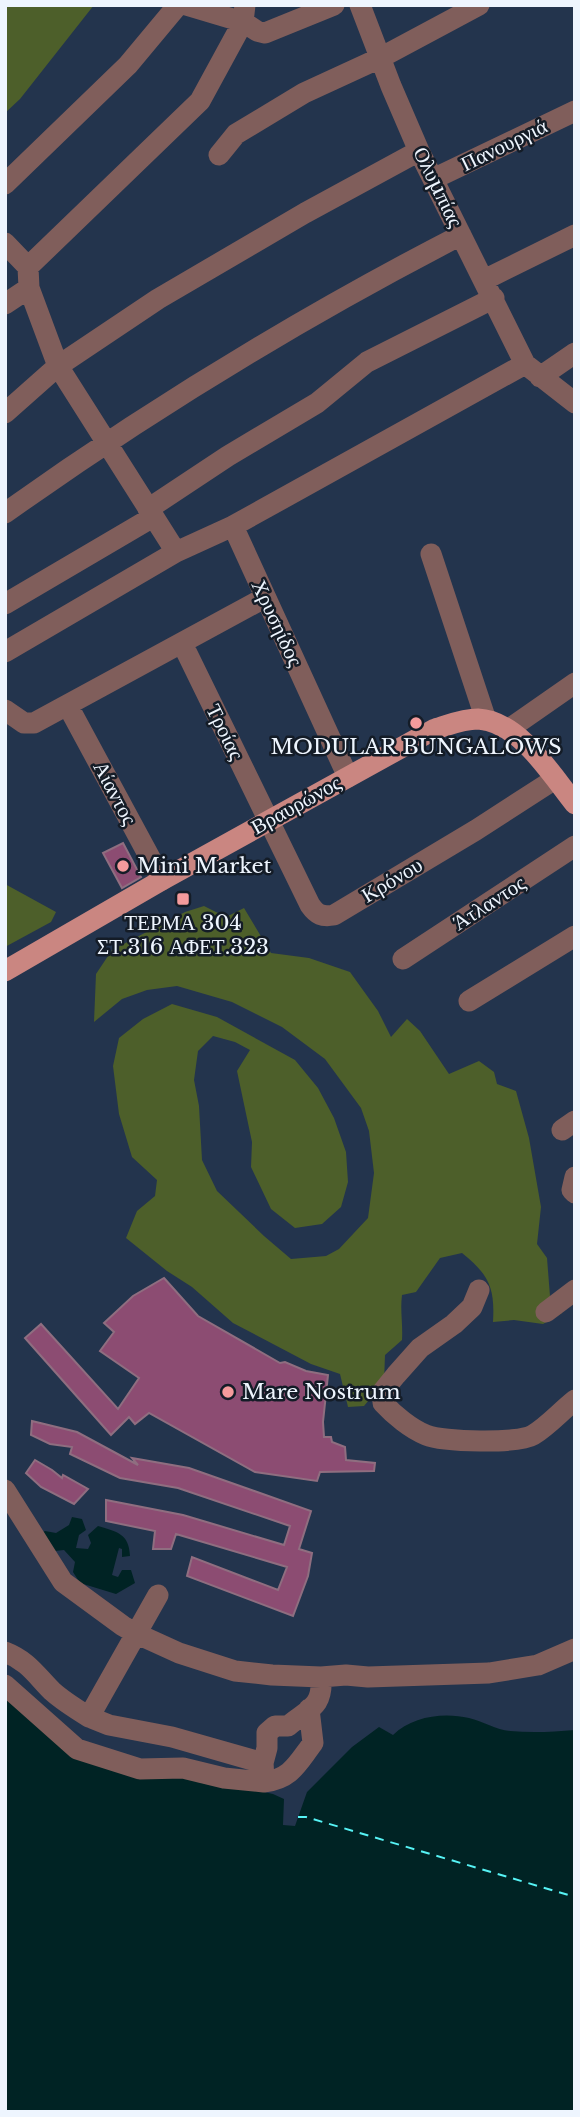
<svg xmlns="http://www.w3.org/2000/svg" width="580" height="2117" font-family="'Libre Baskerville',serif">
	<rect width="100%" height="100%" fill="#23344d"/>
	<!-- green -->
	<path fill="#4d5f2a" d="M5 5H94L20 99 5 113Z
		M5 884 56 912 51 922 5 947Z
		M204 906 226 917 244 908 271 953 309 958 350 972 378 1011 391 1037 407 1019 420 1031 449 1074 479 1061 494 1072 497 1084 516 1091 529 1138 541 1207 537 1244 547 1258 550 1296 562 1313 543 1324 514 1320 493 1322C495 1287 489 1275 462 1253L440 1258 416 1292 402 1295C400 1311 403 1324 402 1340L385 1355 384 1382 364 1406 348 1407 340 1374 311 1364 233 1323 192 1287 167 1271 126 1238 137 1211 155 1196 157 1180 132 1157 119 1114 113 1066 119 1038 143 1019 172 1004 217 1017 295 1060 318 1088 334 1118 346 1152 348 1182 341 1207 322 1224 295 1228 271 1209 251 1167 252 1142 237 1071 250 1050 235 1042 213 1036 198 1051 194 1080 199 1106 202 1160 217 1191 264 1236 291 1259 326 1256 339 1249 368 1218 374 1173 369 1131 361 1108 325 1059 282 1027 232 1002 177 986 147 990 122 999 94 1022 96 974 112 950 185 912Z"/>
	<!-- water -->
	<path fill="#002324" d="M72 1517 82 1519 86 1530 79 1535 76 1548 88 1549 91 1543 88 1535 98 1526C117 1532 129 1533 130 1556L122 1557V1549L119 1548 112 1575 118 1577 122 1570H131L135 1583 116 1594 80 1583 73 1572 75 1562 64 1550 55 1551 41 1533 45 1531 56 1533 69 1525Z
		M5 1692 79 1755 160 1769 273 1794 284 1799 283 1825 295 1826 307 1792 352 1747 379 1727 393 1735C412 1716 444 1712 469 1718 483 1721 496 1730 510 1731 531 1733 553 1732 575 1730V2112H5Z"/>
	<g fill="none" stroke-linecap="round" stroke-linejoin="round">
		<!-- ferry -->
		<path stroke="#56f3f5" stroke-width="2" stroke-dasharray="9 7" stroke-linecap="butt" d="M298 1817H306L575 1897"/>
	</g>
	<!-- building -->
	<path fill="#8c4c72" stroke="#8f6e80" stroke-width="2" d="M123 843 141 877 122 888 103 853Z
		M164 1278 198 1316 280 1363 285 1362 306 1371 328 1375 323 1422 324 1437H331L332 1442 345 1447 346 1460 375 1463 374 1471 320 1472 317 1481 255 1472 149 1413 135 1424 129 1417 111 1435 25 1338 41 1324 118 1409 139 1378 100 1351 114 1332 104 1323 133 1296Z
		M32 1421 77 1432 138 1465 132 1458 189 1468 311 1511 299 1549 312 1553 308 1576 293 1616 187 1576 192 1557 278 1590 287 1567 176 1534 171 1549H153L155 1531 106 1521V1500L183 1515 284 1545 290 1526 178 1488 120 1478 70 1454 72 1447 50 1444 31 1435Z
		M35 1460 52 1470 62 1478 63 1475 88 1489 74 1504 41 1487 26 1473Z"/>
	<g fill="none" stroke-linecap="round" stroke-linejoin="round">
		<!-- minor -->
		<path stroke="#805e5b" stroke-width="21" d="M186 5 243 22 257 31 265 33 334 5
			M360 5 391 86 419 151 525 364 575 403
			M219 155 236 134 304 93 380 58 479 5
			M433 179 575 111
			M5 184 128 65 178 5
			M5 243 28 267
			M484 280 575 235
			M5 304 29 288
			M540 377 575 353
			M5 413 58 366 29 288 28 267 200 101 243 22 245 5
			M148 509 228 456 317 403 367 362 494 298
			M5 513C151 409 302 317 461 235
			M233 526 525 364
			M176 552 233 526 348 777
			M431 554 486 720
			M5 604 153 517
			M182 643 310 905C317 915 322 917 334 915L476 830 555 779
			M5 652 176 552 58 366 158 299 305 213 419 151
			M68 706 162 880
			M5 710 24 723H34L264 598
			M509 729 575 683
			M403 959 575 846
			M469 1001 575 936
			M562 1130 575 1121
			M575 1177 572 1190 575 1193
			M479 1290 472 1307 454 1324 420 1348 396 1375 383 1391V1403C394 1415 411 1429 426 1435 443 1442 518 1444 533 1435 548 1426 561 1411 575 1400
			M546 1312 575 1290
			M5 1490 63 1582 123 1626 135 1633 179 1653 235 1671 272 1675 321 1677 346 1675 368 1677 489 1673 538 1665 575 1649
			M158 1595 89 1717 109 1725 172 1737 263 1763 267 1748V1733L275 1726H288C310 1708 323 1707 321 1677
			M5 1652C28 1661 36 1675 52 1691 63 1701 76 1709 89 1717
			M5 1685 77 1749 140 1769 183 1768 224 1778 264 1782 263 1761
			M264 1782C291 1779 297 1764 313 1743L309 1709"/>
		<!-- major -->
		<path stroke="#ca8681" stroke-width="21" d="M5 971 162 880 435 729C449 725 462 719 478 719 519 721 551 774 575 804"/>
	</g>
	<!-- markers -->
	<g fill="#f59b9c" stroke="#141c27" stroke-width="2.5">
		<circle cx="416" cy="723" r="7"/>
		<circle cx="123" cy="866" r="7"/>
		<rect x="176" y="892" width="14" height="14" rx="3.5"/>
		<circle cx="228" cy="1392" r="7"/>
	</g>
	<g text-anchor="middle" stroke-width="5" stroke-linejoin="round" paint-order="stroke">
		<!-- street labels -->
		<g font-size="21" fill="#eef5fe" stroke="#141c27">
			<text transform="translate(504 145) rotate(-26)" y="7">Πανουργιά</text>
			<text transform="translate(438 187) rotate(64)" y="7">Ολυμπίας</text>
			<text transform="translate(277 623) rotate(65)" y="7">Χρυσηίδος</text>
			<text transform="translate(225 732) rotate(64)" y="7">Τροίας</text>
			<text transform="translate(115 793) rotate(62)" y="7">Αίαντος</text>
			<text transform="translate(296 805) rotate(-29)" y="7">Βραυρώνος</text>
			<text transform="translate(392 880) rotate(-31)" y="7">Κρόνου</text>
			<text transform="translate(489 903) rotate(-33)" y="7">Άτλαντος</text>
		</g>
		<!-- poi labels -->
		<g font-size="21" fill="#eef5fe" stroke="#141c27">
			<text x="416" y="754">MODULAR BUNGALOWS</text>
			<text x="137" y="873" text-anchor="start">Mini Market</text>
			<text x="183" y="930">ΤΕΡΜΑ 304<tspan x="183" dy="24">ΣΤ.316 ΑΦΕΤ.323</tspan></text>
			<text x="242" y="1399" text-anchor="start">Mare Nostrum</text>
		</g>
	</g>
	<!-- border -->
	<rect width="580" height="2117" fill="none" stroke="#eef5fe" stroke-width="14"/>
</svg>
